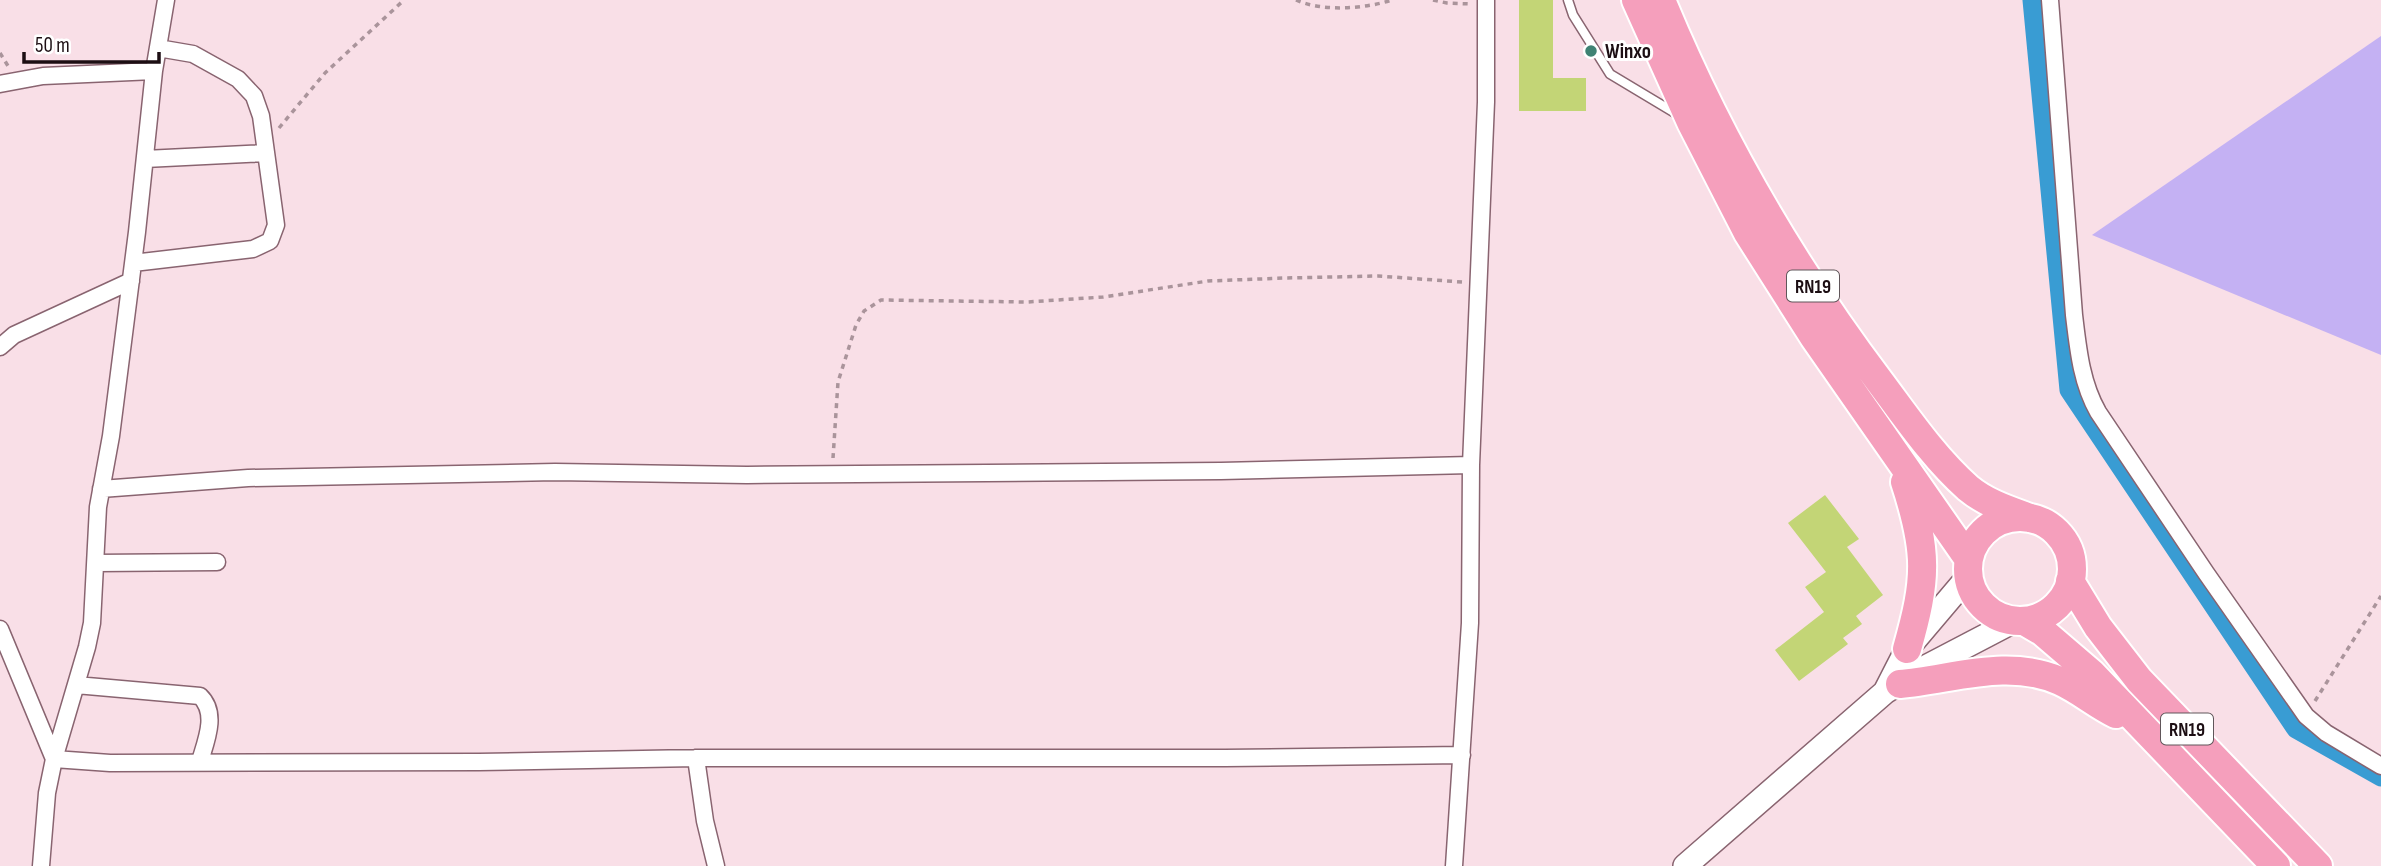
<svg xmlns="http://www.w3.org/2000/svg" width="2381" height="866" font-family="'Sofia Sans Condensed',sans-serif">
	<rect width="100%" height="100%" fill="#f9dfe7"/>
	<!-- green -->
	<path fill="#c4b1f3" d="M2381 36V355L2092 235Z"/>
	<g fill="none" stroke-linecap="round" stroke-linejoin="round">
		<!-- canal -->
		<path stroke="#399cd3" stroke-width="19" d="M2032 0 2069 390 2296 729 2381 777"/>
	</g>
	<!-- building -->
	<path fill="#c3d576" d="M1519 0H1553V78H1586V111H1519Z
		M1825 495 1859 539 1847 547 1883 595 1856 616 1862 624 1843 638 1848 644 1799 681 1775 650 1824 612 1805 587 1826 572 1788 523Z"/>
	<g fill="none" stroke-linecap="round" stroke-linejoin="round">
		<defs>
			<path id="lane" d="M1568 0 1573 15 1610 74 1680 116"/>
			<path id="street" d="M2050 0 2074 315C2078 348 2081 382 2098 412L2206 573 2306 716 2326 733 2381 766
				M0 84 43 76 154 71
				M145 159 266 153
				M133 263 253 249 270 241 276 225 261 116 254 96 238 79 193 54 158 48
				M0 347 14 335 131 281
				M101 489 248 478 555 472 747 475 1221 471 1471 465
				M96 563 217 562
				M0 629 54 759
				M76 685 200 696C218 713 206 741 200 761
				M54 759 110 763 479 762 696 758
				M41 866 47 793 54 759 87 647 92 623 98 507 111 436 137 232 154 71 166 0
				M716 866 705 821 696 758H1225L1462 755
				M1454 866 1470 623 1471 465 1486 102V0"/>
			<path id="secondary" d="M1885 692 1907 649 1968 577
				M1685 866 1885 692 1924 668 2014 621"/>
			<path id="highway" d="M1636 0 1691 122 1748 233 1814 337 1968 558
				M1661 0C1717 136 1791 264 1880 382 1907 418 1934 458 1968 488 1986 503 2008 510 2030 518
				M1905 482C1928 552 1927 579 1907 649
				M1968 569a52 52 0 1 1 104 0a52 52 0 1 1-104 0Z
				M2070 581 2098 627 2139 680 2318 866
				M2024 621 2043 632 2092 674 2276 866
				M1900 684C1954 679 2008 658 2060 681 2080 690 2097 705 2116 714"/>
		</defs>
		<!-- lane casing -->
		<use href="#lane" stroke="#896470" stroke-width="11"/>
		<!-- street casing -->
		<use href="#street" stroke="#896470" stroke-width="19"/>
		<!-- secondary casing -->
		<use href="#secondary" stroke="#896470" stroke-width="26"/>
		<!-- highway casing -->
		<use href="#highway" stroke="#fff" stroke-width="32"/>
		<!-- path -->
		<path stroke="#aa949b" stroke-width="3.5" stroke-dasharray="5 5" stroke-linecap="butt" d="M1296 0C1323 12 1364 9 1392 0
			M1433 0 1447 3 1472 4
			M0 53 8 66
			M279 128 325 73 404 0
			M833 458 838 382 856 325 864 311 881 300 1027 302 1103 297 1208 281 1285 278 1378 276 1462 282
			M2315 701 2381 596"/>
		<!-- lane -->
		<use href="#lane" stroke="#fff" stroke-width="8"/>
		<!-- street -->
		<use href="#street" stroke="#fff" stroke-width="16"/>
		<!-- secondary -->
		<use href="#secondary" stroke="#fff" stroke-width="23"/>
		<!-- highway -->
		<use href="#highway" stroke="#f59fbc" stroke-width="28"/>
	</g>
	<!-- markers -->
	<circle fill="#3f8273" stroke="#fff" stroke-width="2.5" cx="1591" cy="51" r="7"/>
	<g text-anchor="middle" stroke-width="6" stroke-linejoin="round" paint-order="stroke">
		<!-- shield labels -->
		<g fill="#fff" stroke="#60565a" stroke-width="2">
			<rect x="1787" y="270.5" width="52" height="31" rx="5"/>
			<rect x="2161" y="713.5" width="52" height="31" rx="5"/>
		</g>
		<g font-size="19" font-weight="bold" fill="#1c0e13">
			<text x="1813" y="293">RN19</text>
			<text x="2187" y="736">RN19</text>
		</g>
		<!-- poi labels -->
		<g font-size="21" font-weight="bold" fill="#1c0e13" stroke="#fff" text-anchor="start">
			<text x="1605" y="58">Winxo</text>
		</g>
	</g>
	<!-- scale -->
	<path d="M24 52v10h135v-10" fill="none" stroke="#1c0e13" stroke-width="3.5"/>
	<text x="35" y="52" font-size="21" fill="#1c0e13" stroke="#ffffff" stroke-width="5" paint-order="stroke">50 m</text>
</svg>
